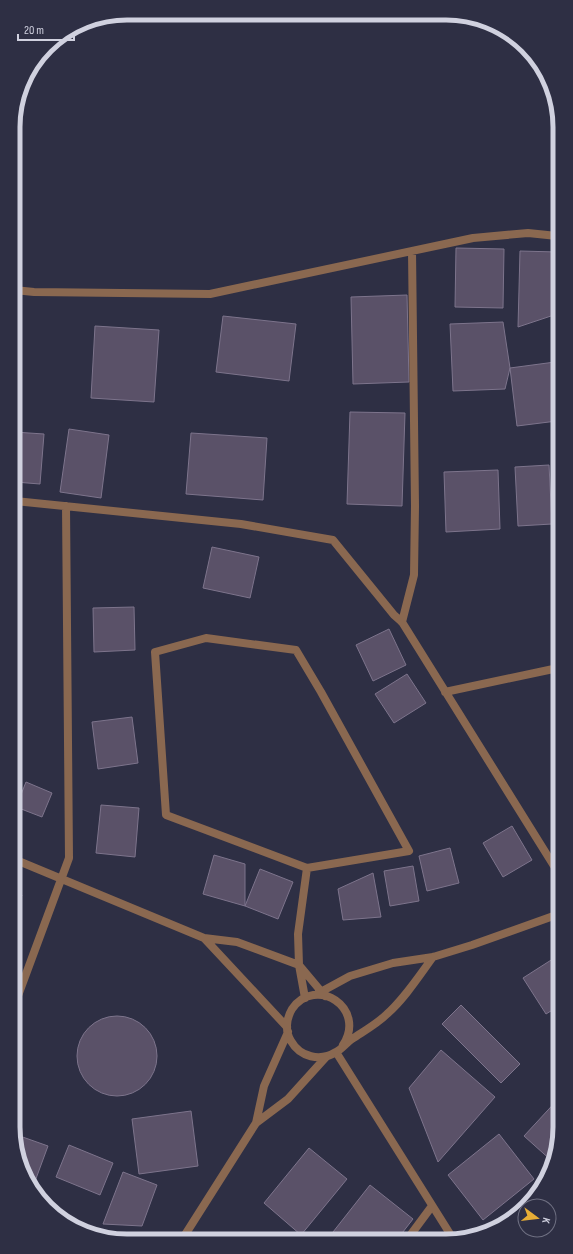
<svg xmlns="http://www.w3.org/2000/svg" width="573" height="1254" font-family="'Sofia Sans Condensed',sans-serif">
	<rect width="100%" height="100%" fill="#2e2f44"/>
	<!-- building -->
	<path fill="#5a5168" stroke="#7d748c" d="M456 248 504 249 503 308 455 307Z
		M520 251 557 252V314L518 327Z
		M407 295 409 382 353 384 351 297Z
		M223 316 296 324 289 381 216 372Z
		M503 322 510 368 505 389 453 391 450 324Z
		M95 326 159 330 154 402 91 398Z
		M555 362 557 382V421L517 426 510 368Z
		M350 412 405 413 402 506 347 504Z
		M69 429 109 435 101 498 60 492Z
		M14 432 44 434 40 484 15 482Z
		M191 433 267 438 263 500 186 494Z
		M549 465 552 524 518 526 515 467Z
		M498 470 500 529 446 532 444 472Z
		M212 547 259 557 250 598 203 588Z
		M134 607 135 650 94 652 93 608Z
		M389 629 406 665 373 681 356 645Z
		M407 674 426 703 394 723 375 694Z
		M132 717 138 763 98 769 92 722Z
		M26 782 52 793 42 817 16 807Z
		M101 805 139 808 135 857 96 853Z
		M512 826 532 860 503 877 483 843Z
		M450 848 459 883 427 891 419 856Z
		M214 855 245 864V906L203 894Z
		M413 866 419 901 390 906 384 871Z
		M260 869 293 882 278 919 245 906Z
		M373 873 381 917 343 920 338 889Z
		M16 892 22 895 16 909Z
		M559 955V1006L546 1014 523 978Z
		M461 1005 520 1064 501 1083 442 1024Z
		M77 1056a40 40 0 1 1 80 0a40 40 0 1 1-80 0Z
		M441 1050 495 1097 438 1162 409 1088Z
		M560 1097V1135L553 1162 524 1136Z
		M191 1111 198 1166 139 1174 132 1119Z
		M499 1134 534 1179 483 1220 448 1175Z
		M17 1135 48 1146 34 1184 17 1157Z
		M69 1145 113 1163 100 1195 56 1177Z
		M309 1148 347 1179 301 1235 264 1203Z
		M123 1172 157 1185 142 1226 103 1224Z
		M370 1185 413 1219 399 1237 340 1238 333 1232Z"/>
	<g fill="none" stroke-linecap="round" stroke-linejoin="round">
		<!-- street -->
		<path stroke="#8a6850" stroke-width="8" d="M14 290 34 292 210 294 473 238 528 233 557 236
			M15 501 241 524 333 540 394 615 402 622 559 874
			M402 622 414 575 415 506 412 251
			M206 638 296 650 321 692 409 851 307 868 166 815 155 652Z
			M445 692 558 668
			M16 860 204 938 237 942 299 965 325 996
			M204 938 287 1027
			M317 994 350 976 393 963 433 957 472 945 559 914
			M305 998 299 965 298 934 307 868
			M16 1001 69 858 66 506
			M343 1045C367 1008 316 975 292 1009 286 1019 285 1032 291 1041 300 1057 320 1062 336 1052 342 1049 346 1043 352 1039 364 1031 377 1024 387 1014 405 998 419 976 433 957
			M336 1052 452 1237
			M256 1123 288 1099 326 1057
			M409 1237 432 1206
			M183 1238 256 1123 264 1086 288 1032"/>
	</g>
	<!-- crop -->
	<path d="M0 0H573V1254H0ZM127 20H446A107 107 0 0 1 553 127V1127A107 107 0 0 1 446 1234H127A107 107 0 0 1 20 1127V127A107 107 0 0 1 127 20Z" fill="#2e2f44" fill-rule="evenodd"/>
	<path fill="none" stroke="#d0d1df" stroke-width="5" d="M127 20H446A107 107 0 0 1 553 127V1127A107 107 0 0 1 446 1234H127A107 107 0 0 1 20 1127V127A107 107 0 0 1 127 20Z"/>
	<!-- north arrow -->
	<g transform="translate(537 1218) rotate(105)"><circle r="19" fill="#2e2f44" stroke="#6f7082"/>
	<path d="M0-3L7 15L0 10L-7 15Z" fill="#e6ad36"/>
	<text y="-6" font-size="11" font-weight="bold" text-anchor="middle" fill="#d0d1df">K</text>
	</g>
	<!-- scale -->
	<path d="M18 34v6h56v-6" fill="none" stroke="#d0d1df" stroke-width="2"/>
	<text x="24" y="34" font-size="12" fill="#d0d1df" stroke="#2e2f44" stroke-width="3" paint-order="stroke">20 m</text>
</svg>
